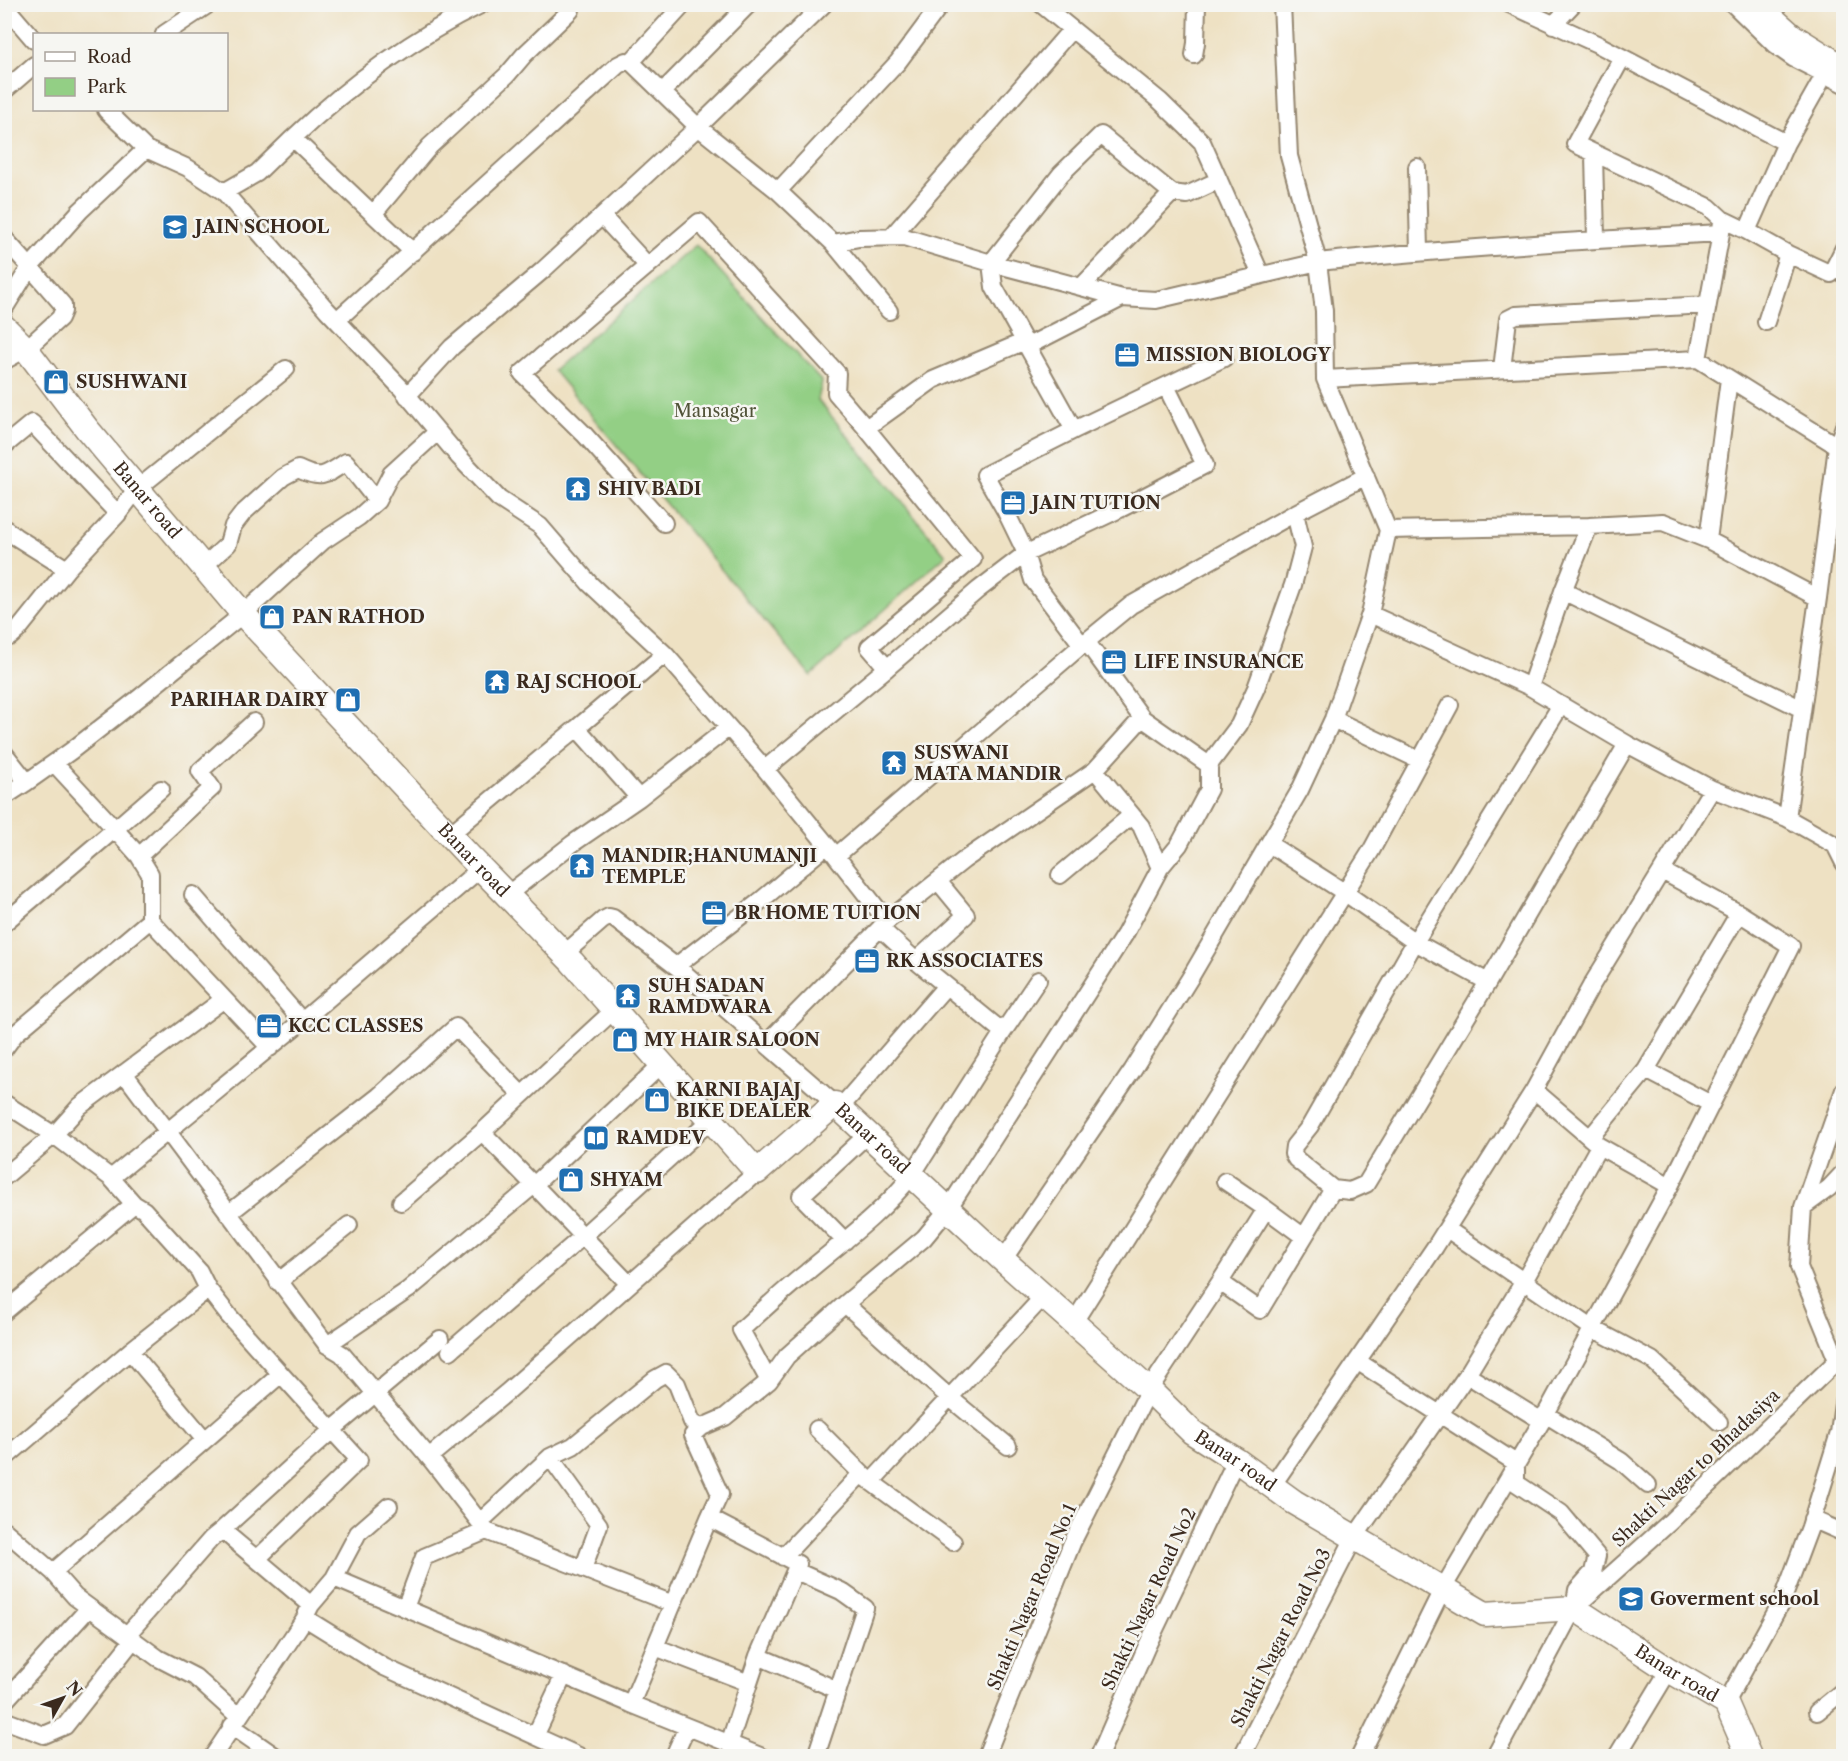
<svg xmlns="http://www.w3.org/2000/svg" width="1848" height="1761" font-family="'Libre Caslon Text',serif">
	<rect width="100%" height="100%" fill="#f6f6f2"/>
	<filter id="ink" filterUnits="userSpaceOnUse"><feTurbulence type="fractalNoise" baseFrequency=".0167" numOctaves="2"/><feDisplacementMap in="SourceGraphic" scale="12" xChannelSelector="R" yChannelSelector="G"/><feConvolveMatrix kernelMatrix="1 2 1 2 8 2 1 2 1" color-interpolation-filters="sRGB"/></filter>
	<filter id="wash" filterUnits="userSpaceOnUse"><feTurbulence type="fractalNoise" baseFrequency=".008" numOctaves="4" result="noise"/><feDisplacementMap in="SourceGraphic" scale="24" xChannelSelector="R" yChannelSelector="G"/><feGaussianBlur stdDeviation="1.35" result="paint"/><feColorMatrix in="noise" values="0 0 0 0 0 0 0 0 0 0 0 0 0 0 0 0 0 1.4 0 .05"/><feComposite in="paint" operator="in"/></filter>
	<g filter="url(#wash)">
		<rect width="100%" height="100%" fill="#eee1c3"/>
		<!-- green -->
		<path fill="#93cf85" stroke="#677c52" stroke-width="1.5" d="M696 245 822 382 818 400 946 555 811 676 553 370Z"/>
	</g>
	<g filter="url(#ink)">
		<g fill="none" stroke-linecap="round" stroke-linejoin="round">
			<defs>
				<path id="street" d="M447 4 456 17
					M941 4 898 62 778 191 833 243 859 238 904 237 991 263 1061 174 1101 135 1172 193
					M1041 4 1160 101 1202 142 1261 275
					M1509 4 1597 44 1786 143 1747 231 1722 219
					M1733 4 1776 46 1793 58 1844 84
					M4 5 34 40
					M1553 25 1573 4
					M164 34 209 4
					M1194 55 1196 43 1197 4
					M1622 58 1575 144 1709 207 1722 219 1721 233C1586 240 1452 248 1318 262L1324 311 1325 379 1698 359 1837 446 1844 426
					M631 62 684 4
					M4 91 34 65
					M662 92 749 4
					M293 138C349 85 413 38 482 4
					M1786 143 1825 74
					M146 149 188 168 224 192 327 310 402 389 459 457 499 499 540 526 590 584 665 654 765 769
					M1594 154 1596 239
					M1417 167 1419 252
					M224 192 257 173 293 138 413 252
					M374 213 430 146 507 75 524 55 571 10
					M602 216 648 266
					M1747 231 1788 254 1831 274 1844 248
					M892 236 1071 30
					M4 238 30 267 4 309
					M833 243 889 311
					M1082 286 1172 193 1187 195 1219 180
					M337 320 618 65 626 61 631 62 698 127 824 4
					M1766 322 1788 254
					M1025 341 933 380 866 428 973 559 869 647 887 668 765 769 836 856 1082 645 1131 605 1295 513 1366 476
					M1028 346 1122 298
					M1224 358 1074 430 994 287 991 263 1122 298 1156 300 1318 262 1289 156 1282 4
					M1698 359 1721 233
					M4 361 26 349 60 318 63 311V305L30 267 80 211 146 149 106 110
					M1502 369 1508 319 1516 315 1708 305
					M1325 379 1388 530 1589 526 1663 522 1708 540 1818 598 1837 446
					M407 396 452 347 542 271 698 127 778 191
					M1074 430 985 475 1005 510 1023 547 1033 580 1082 645
					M4 446 32 423 118 514
					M664 523 584 434 522 373 699 222 837 373 836 393 866 428
					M1589 526 1563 591 1530 687 1627 744 1712 789 1787 818 1818 598
					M4 528 16 537 67 569 118 514 137 489 286 369
					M1388 530 1370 614 1530 687
					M1708 540 1729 379
					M203 567 228 544 233 526 243 513 283 477 298 469C321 480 325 476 346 462L377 501
					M1563 591 1802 709
					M4 636 10 637 18 630 67 569
					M665 654 577 728 639 798 728 728
					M887 668 978 590 1025 554 1122 508 1205 465 1166 386
					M1142 718 1209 765
					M1333 719 1419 760
					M4 753 27 782 4 797
					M27 782 71 751 139 698 243 614 323 541 359 517 377 501 391 474 437 432
					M1787 818 1835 845 1844 863
					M449 835 577 728
					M1269 844 1344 892 1415 942 1488 982
					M139 856 115 829 161 789
					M1160 868 1179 845 1209 789V765L1239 725 1256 688 1293 585 1303 547 1295 513
					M1662 871 1739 913
					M1060 875 1132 815
					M507 895 572 844 639 798
					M150 920V874L139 856 212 788 200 771 254 722
					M887 921 964 860 1095 770 1142 718 1086 641
					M4 923 115 829 54 763
					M564 954 603 920 609 917 613 918 682 971 835 1104
					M916 961 966 915 938 881
					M676 966 759 902 827 845
					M302 1021 481 868
					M1003 1032 1038 980
					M766 1044 887 921 836 856
					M4 1049 15 1034 150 920 270 1048
					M124 1073 327 1345 342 1354 433 1462 485 1529
					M1534 1090 1596 1143
					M4 1103 54 1135 80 1106 224 999
					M840 1108 946 986
					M1590 1138 1646 1070
					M4 1177 54 1135 111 1178 302 1021 193 895
					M1225 1181 1266 1209
					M1670 1186 1599 1146 1524 1281 1467 1375 1542 1421 1670 1186 1791 946 1739 913 1646 1070 1711 1104
					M1333 1189 1296 1159 1293 1154 1294 1146 1310 1126 1415 942 1561 705
					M401 1202 482 1132
					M1803 1207 1829 1188 1844 1172
					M228 1214 379 1096 456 1027 522 1095
					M1447 1229 1592 1328 1652 1360 1719 1422
					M845 1241 801 1196 868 1134
					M1003 1260 1132 1071 1190 978 1300 790 1333 719 1370 614
					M278 1282 349 1225
					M1220 1282 1266 1209 1304 1237
					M629 1284 534 1185 662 1064
					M845 1304 950 1398 1008 1446
					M4 1312 134 1204
					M1074 1322 1371 851 1450 705
					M327 1345 408 1290 534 1185 482 1132 614 1010
					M130 1351 205 1440
					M450 1351 582 1237 711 1120
					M1837 1360 1799 1267 1803 1207 1844 1090
					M1357 1361 1516 1463V1483L1561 1513 1597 1556 1593 1572 1577 1590 1574 1608 1495 1756
					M769 1381 741 1330C762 1311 784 1290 807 1272 844 1241 882 1213 912 1175L1003 1032 916 961 880 928
					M1545 1414 1621 1461 1648 1485
					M702 1427 693 1435 720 1494 709 1518
					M817 1429 868 1480
					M429 1457 506 1393 757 1172
					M550 1457 599 1525 583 1569
					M4 1459 130 1351 208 1289
					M1272 1486 1435 1247 1534 1090 1591 986 1712 789
					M1812 1519 1844 1533
					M480 1522 550 1457 573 1446 655 1379 666 1373 677 1384 692 1422 698 1426 702 1427 725 1417 769 1381 787 1356 845 1304 924 1238 948 1209 1125 934 1160 868 1141 826 1095 770
					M4 1530 53 1572 281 1374 229 1316 208 1289 199 1271 144 1210 134 1204 111 1178
					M222 1530 332 1430 440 1339
					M953 1542 871 1482 1044 1296
					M783 1557 861 1474
					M257 1559 359 1460 281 1374
					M796 1571 841 1591 865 1608 816 1756
					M53 1572 75 1597 158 1658 195 1677 238 1716
					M334 1578 358 1533 389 1506
					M311 1605 334 1578 631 1704 709 1518 798 1564 758 1656 749 1683 655 1647
					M405 1608 424 1557 486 1531 673 1604
					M1574 1608 1670 1522 1844 1354
					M127 1635 211 1539 222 1530 311 1605 306 1615
					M758 1656 838 1690
					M4 1702 89 1608
					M1726 1703 1783 1599 1810 1527 1839 1433 1844 1397
					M631 1704 760 1756
					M1817 1712 1844 1690
					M4 1720 44 1735 65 1726 133 1640
					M232 1726 275 1756
					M535 1736 564 1675
					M729 1744 749 1683
					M213 1756 305 1618 384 1667 579 1756
					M674 1756 687 1727
					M986 1756 1072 1543 1149 1390 1220 1282 1260 1310 1333 1189 1350 1191 1366 1184 1488 982 1627 744
					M1099 1756 1146 1648 1236 1460
					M1242 1756 1354 1538 1467 1375
					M1360 1756 1442 1590 1542 1421
					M1617 1756 1669 1670"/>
				<g id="secondary">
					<path id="s1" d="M4 327 26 349 87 429 243 614 469 856 572 962 757 1172 835 1104 1003 1260 1149 1390 1192 1432 1236 1460 1294 1502 1485 1614 1574 1608 1669 1670 1726 1703 1749 1756"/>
				</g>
				<path id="primary" d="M1754 4 1791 37 1844 70"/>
			</defs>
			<!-- street casing -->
			<use href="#street" stroke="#948670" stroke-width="20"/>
			<!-- secondary casing -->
			<use href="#secondary" stroke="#948670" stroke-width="27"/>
			<!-- primary casing -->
			<use href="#primary" stroke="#948670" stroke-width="30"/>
			<!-- street -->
			<use href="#street" stroke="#fff" stroke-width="16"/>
			<!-- secondary -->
			<use href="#secondary" stroke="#fff" stroke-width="24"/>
			<!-- primary -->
			<use href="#primary" stroke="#fff" stroke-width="27"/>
		</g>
	</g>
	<!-- icons -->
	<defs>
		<symbol id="school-square" viewBox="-11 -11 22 22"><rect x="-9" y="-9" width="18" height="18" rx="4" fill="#1f6fb2" stroke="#f6f6f2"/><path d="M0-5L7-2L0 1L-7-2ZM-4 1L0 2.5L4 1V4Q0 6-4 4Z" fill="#fff"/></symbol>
		<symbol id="office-square" viewBox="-11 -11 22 22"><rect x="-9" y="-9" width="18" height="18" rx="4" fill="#1f6fb2" stroke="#f6f6f2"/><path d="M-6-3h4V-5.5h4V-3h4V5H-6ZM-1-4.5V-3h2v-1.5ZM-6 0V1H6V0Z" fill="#fff"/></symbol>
		<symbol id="shop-square" viewBox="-11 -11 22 22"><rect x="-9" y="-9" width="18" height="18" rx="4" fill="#1f6fb2" stroke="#f6f6f2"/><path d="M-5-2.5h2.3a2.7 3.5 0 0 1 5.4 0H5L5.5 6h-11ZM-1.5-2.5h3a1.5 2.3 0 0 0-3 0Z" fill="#fff"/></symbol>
		<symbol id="temple-square" viewBox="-11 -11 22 22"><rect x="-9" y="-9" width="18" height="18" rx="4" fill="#1f6fb2" stroke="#f6f6f2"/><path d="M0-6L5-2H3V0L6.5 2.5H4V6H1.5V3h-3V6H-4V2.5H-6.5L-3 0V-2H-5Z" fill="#fff"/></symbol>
		<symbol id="library-square" viewBox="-11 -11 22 22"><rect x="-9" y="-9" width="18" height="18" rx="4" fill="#1f6fb2" stroke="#f6f6f2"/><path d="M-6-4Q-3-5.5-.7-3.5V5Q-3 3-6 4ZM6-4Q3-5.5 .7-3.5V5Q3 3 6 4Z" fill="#fff"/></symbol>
	</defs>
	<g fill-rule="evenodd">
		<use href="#school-square" x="160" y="212" width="30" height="30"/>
		<use href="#office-square" x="1112" y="340" width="30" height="30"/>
		<use href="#shop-square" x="41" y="367" width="30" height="30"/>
		<use href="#temple-square" x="563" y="474" width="30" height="30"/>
		<use href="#office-square" x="998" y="488" width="30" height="30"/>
		<use href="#shop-square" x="257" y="602" width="30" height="30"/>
		<use href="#office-square" x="1099" y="647" width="30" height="30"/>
		<use href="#temple-square" x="482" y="667" width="30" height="30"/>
		<use href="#shop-square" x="333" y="685" width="30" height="30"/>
		<use href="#temple-square" x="879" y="748" width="30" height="30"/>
		<use href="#temple-square" x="567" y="851" width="30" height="30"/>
		<use href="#office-square" x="699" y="898" width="30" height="30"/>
		<use href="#office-square" x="852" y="946" width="30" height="30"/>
		<use href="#temple-square" x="613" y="981" width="30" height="30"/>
		<use href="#office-square" x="254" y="1011" width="30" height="30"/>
		<use href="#shop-square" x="610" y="1025" width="30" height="30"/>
		<use href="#shop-square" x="642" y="1085" width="30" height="30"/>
		<use href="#library-square" x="581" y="1123" width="30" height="30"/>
		<use href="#shop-square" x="556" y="1165" width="30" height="30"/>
		<use href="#school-square" x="1616" y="1584" width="30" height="30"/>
	</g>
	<g text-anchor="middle" stroke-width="5" stroke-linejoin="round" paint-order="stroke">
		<!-- poi labels -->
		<g font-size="18" font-weight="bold" fill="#3b2a1e" stroke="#f6f6f2" text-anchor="start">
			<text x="195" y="233">JAIN SCHOOL</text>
			<text x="1146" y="361">MISSION BIOLOGY</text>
			<text x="76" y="388">SUSHWANI</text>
			<text x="598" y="495">SHIV BADI</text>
			<text x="1032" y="509">JAIN TUTION</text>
			<text x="292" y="623">PAN RATHOD</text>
			<text x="1134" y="668">LIFE INSURANCE</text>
			<text x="516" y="688">RAJ SCHOOL</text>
			<text x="328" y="706" text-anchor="end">PARIHAR DAIRY</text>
			<text x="914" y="759">SUSWANI<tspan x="914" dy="21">MATA MANDIR</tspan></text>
			<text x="602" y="862">MANDIR;HANUMANJI<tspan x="602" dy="21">TEMPLE</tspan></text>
			<text x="734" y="919">BR HOME TUITION</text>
			<text x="886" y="967">RK ASSOCIATES</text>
			<text x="648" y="992">SUH SADAN<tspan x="648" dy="21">RAMDWARA</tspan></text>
			<text x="288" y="1032">KCC CLASSES</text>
			<text x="644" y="1046">MY HAIR SALOON</text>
			<text x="676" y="1096">KARNI BAJAJ<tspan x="676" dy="21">BIKE DEALER</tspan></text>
			<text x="616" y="1144">RAMDEV</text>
			<text x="590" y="1186">SHYAM</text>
			<text x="1650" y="1605">Goverment school</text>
		</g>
		<!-- park labels -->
		<g font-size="18" fill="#515338" stroke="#f6f6f2">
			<text x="715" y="417">Mansagar</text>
		</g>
		<!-- street labels -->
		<g font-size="18" fill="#3b2a1e" stroke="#f6f6f2">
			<text dy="6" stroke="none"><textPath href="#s1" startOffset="225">Banar road</textPath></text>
			<text dy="6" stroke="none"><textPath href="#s1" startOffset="711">Banar road</textPath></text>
			<text dy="6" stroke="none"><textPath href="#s1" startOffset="1287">Banar road</textPath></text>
			<text dy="6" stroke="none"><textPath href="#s1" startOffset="1773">Banar road</textPath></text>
			<text transform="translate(1696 1468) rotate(-43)" y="6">Shakti Nagar to Bhadasiya</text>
			<text transform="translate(1032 1597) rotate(-67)" y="6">Shakti Nagar Road No.1</text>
			<text transform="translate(1149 1599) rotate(-65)" y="6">Shakti Nagar Road No2</text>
			<text transform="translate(1281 1638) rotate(-63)" y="6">Shakti Nagar Road No3</text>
			<text dy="6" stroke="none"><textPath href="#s1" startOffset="2277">Banar road</textPath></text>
		</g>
	</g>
	<!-- margin -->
	<rect width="1848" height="1761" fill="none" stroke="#f6f6f2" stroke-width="24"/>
	<!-- legend -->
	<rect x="33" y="33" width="195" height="78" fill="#f6f6f2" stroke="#aba49d" stroke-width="1.5"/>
	<rect x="45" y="52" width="30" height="9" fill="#ffffff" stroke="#aba49d" stroke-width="1.5"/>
	<text x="87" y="63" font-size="18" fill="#3b2a1e">Road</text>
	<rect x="45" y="78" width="30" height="18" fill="#93cf85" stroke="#aba49d" stroke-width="1.5"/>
	<text x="87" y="93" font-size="18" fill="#3b2a1e">Park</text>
	<!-- north arrow -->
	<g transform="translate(63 1698) rotate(50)" stroke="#f6f6f2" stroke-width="4.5" paint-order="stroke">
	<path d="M0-4.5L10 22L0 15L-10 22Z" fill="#3b2a1e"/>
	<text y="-9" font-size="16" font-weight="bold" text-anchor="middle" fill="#3b2a1e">N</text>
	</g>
</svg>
